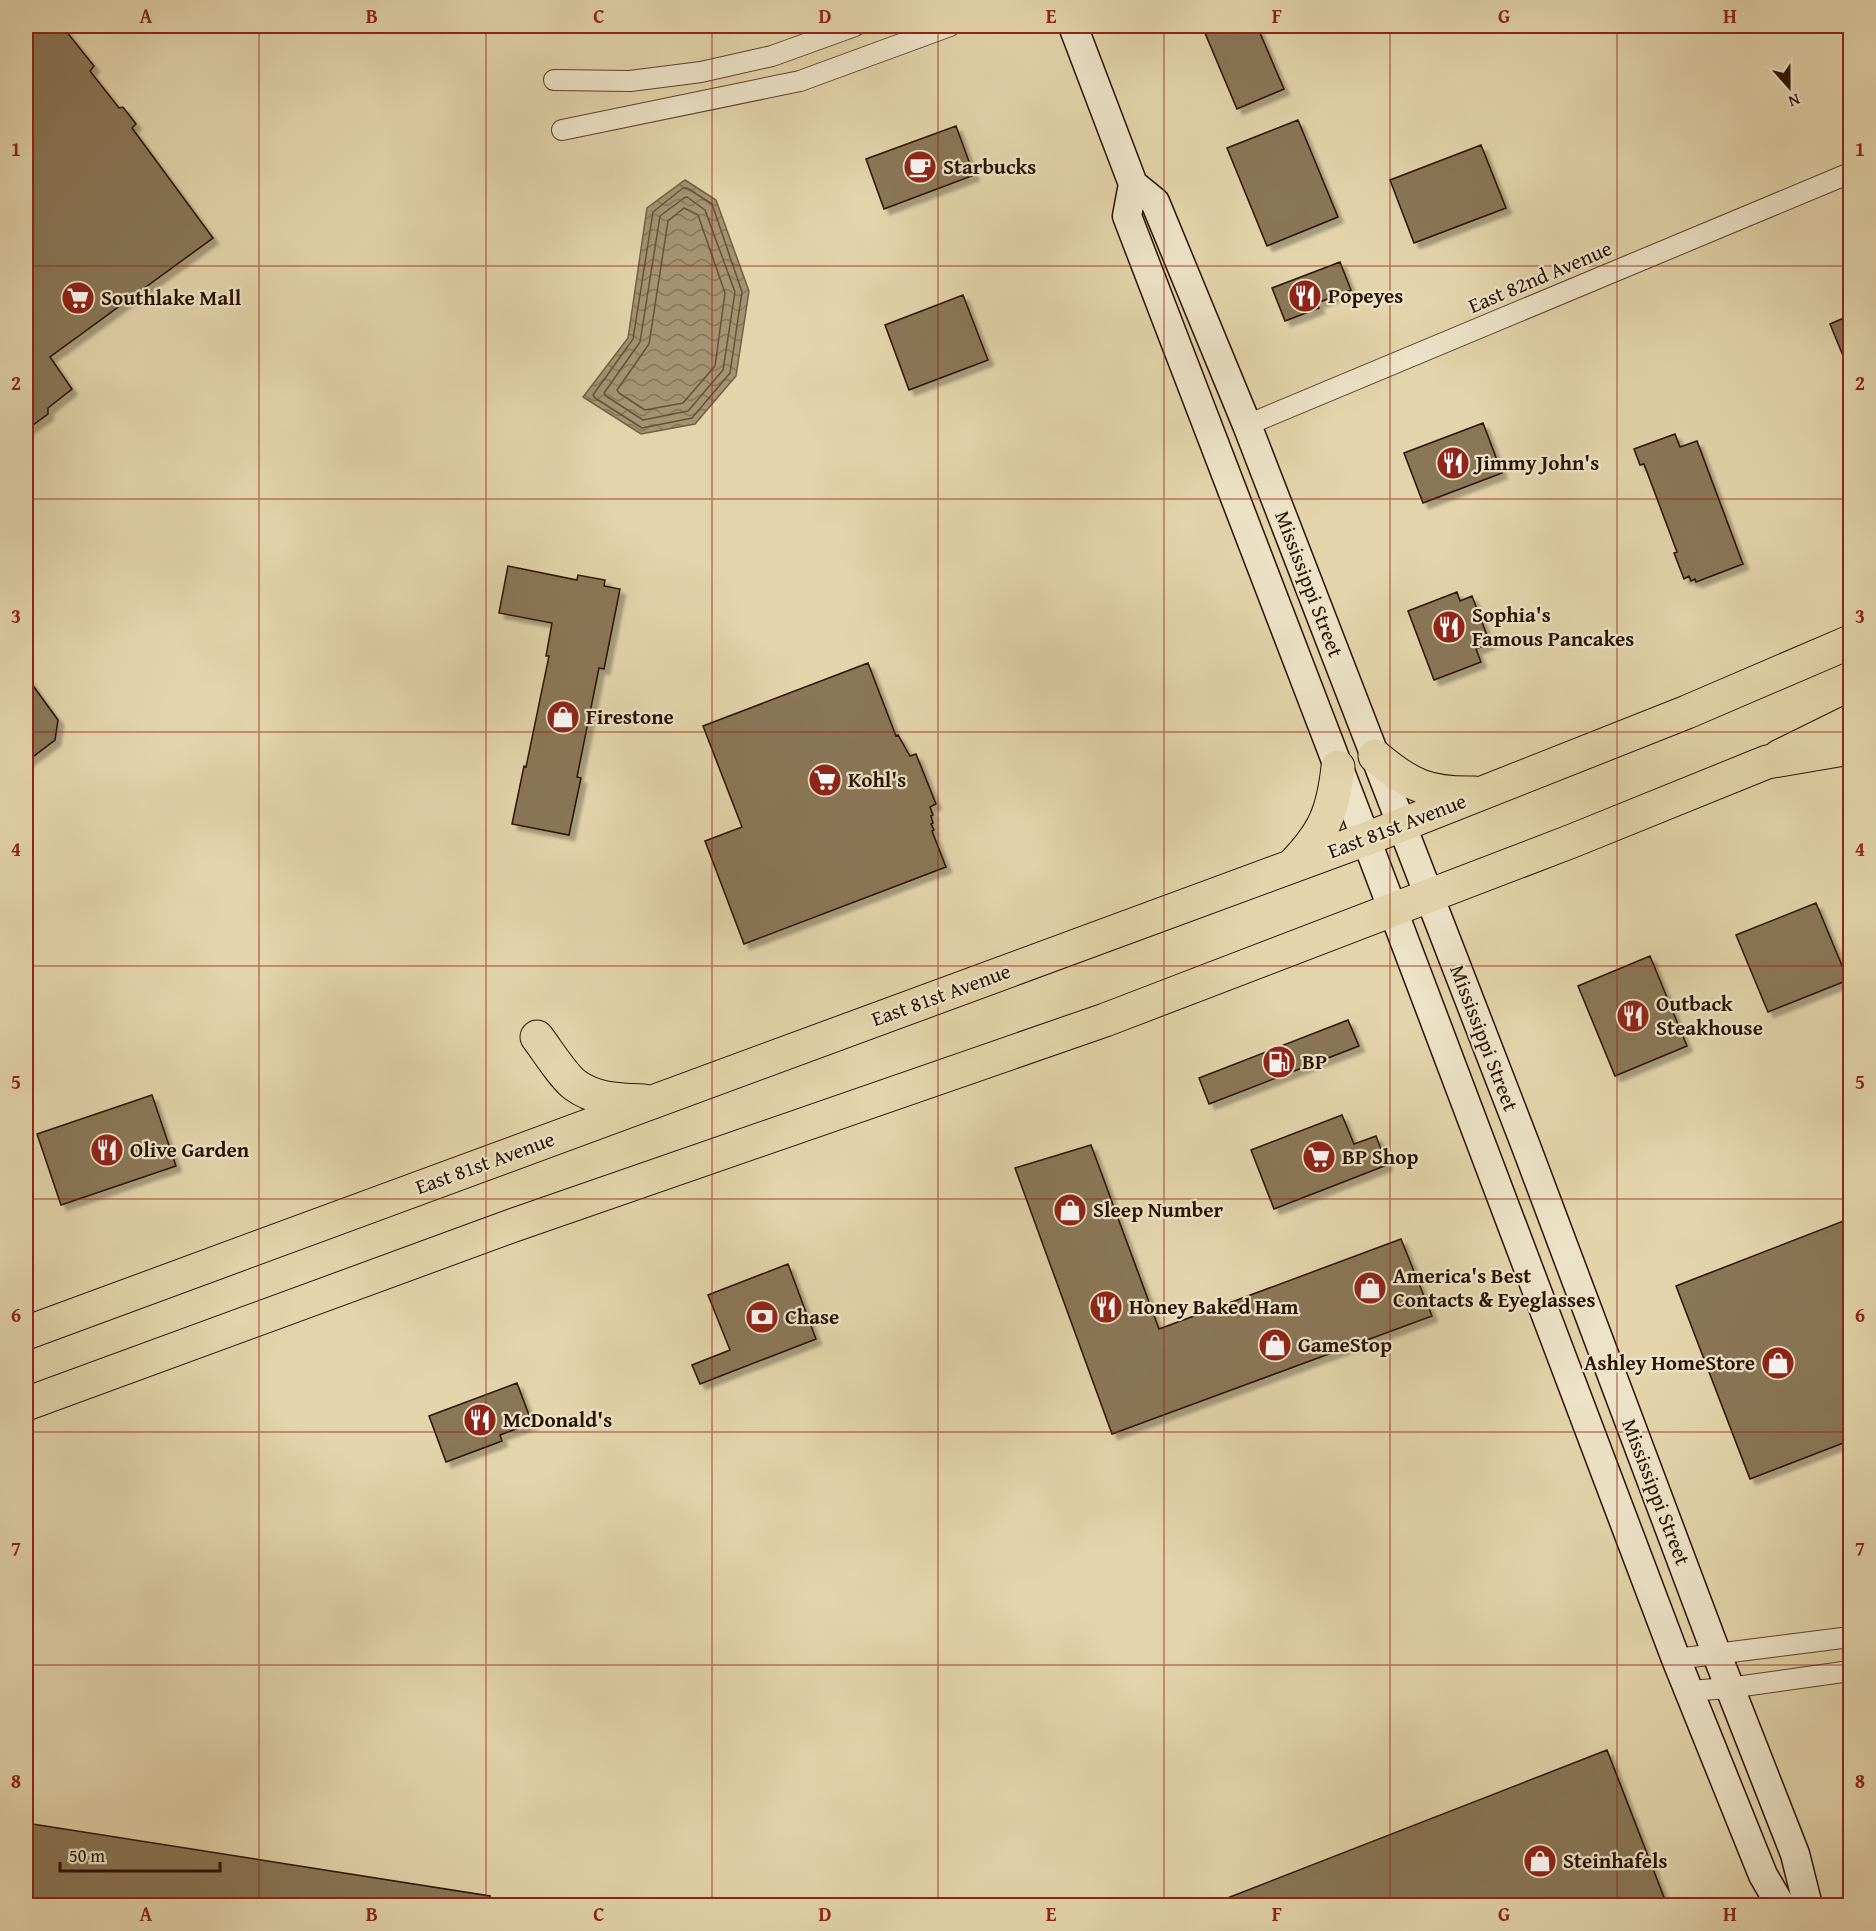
<svg xmlns="http://www.w3.org/2000/svg" width="1876" height="1931" font-family="'Gentium Book Plus',serif">
	<defs>
		<pattern id="water-waves" width="16" height="10" patternUnits="userSpaceOnUse" patternTransform="scale(1.5)"><rect width="16" height="10" fill="#a49271"/><path d="M0 5q4-4 8 0t8 0" fill="none" stroke="#86765a"/></pattern>
		<filter id="shadow"><feDropShadow dx="5.5" dy="5.5" stdDeviation="1.5" flood-color="#0004"/></filter>
	</defs>
	<rect width="100%" height="100%" fill="#e3d4ab"/>
	<filter id="stains"><feTurbulence type="fractalNoise" baseFrequency=".00333" numOctaves="4"/><feColorMatrix values="0 0 0 0 .2 0 0 0 0 .09 0 0 0 0 .02 0 0 0 .5 -.17"/></filter>
	<radialGradient id="worn" r=".72"><stop offset=".6" stop-color="#630" stop-opacity="0"/><stop offset="1" stop-color="#630" stop-opacity=".3"/></radialGradient>
	<!-- water -->
	<path fill="url(#water-waves)" stroke="#735f44" stroke-width="1.5" d="M685 180 716 200 749 291 736 376 695 424 641 434 583 397 628 338 647 208Z"/>
	<g fill="none" stroke-linecap="round" stroke-linejoin="round">
		<!-- shore -->
		<path stroke="#675238" stroke-width="1.5" d="M683 188H687L712 204 742 292 730 373 692 418 642 428 595 398 593 395 633 339 653 212Z
			M687 197 705 210 735 292 723 370 688 411 643 420 606 396 604 393 640 342 660 216 684 198Z
			M684 208 698 215 725 293 715 366 683 403 645 410 619 393 617 390 649 344 668 221Z"/>
	</g>
	<!-- building -->
	<path fill="#8a7759" stroke="#2a1200" stroke-width="1.5" filter="url(#shadow)" d="M26 26H62L94 66 90 71 119 108 123 107 136 124 132 128 213 238 50 357 72 389 48 408V414L26 430Z
		M1202 26H1257L1284 89 1237 109Z
		M1298 120 1338 217 1267 246 1227 148Z
		M956 126 974 175 884 209 866 159Z
		M1481 145 1506 208 1414 243 1390 180Z
		M1340 262 1351 290 1317 303 1319 308 1285 321 1272 288Z
		M963 295 988 360 909 390 885 325Z
		M1851 315V372L1850 373 1830 324Z
		M1483 423 1502 473 1423 503 1404 453Z
		M1675 434 1680 447 1697 441 1743 564 1696 582 1695 579 1691 581 1689 576 1684 579 1674 553 1677 552 1644 464 1640 465 1634 449Z
		M508 566 577 580 578 575 605 580 604 586 620 589 604 669 599 668 577 777 581 778 569 835 512 824 524 766 526 767 549 656H546L552 623 499 613Z
		M1457 592 1460 601 1472 596 1490 643 1476 649 1481 662 1434 680 1408 611Z
		M868 663 896 736 898 735 910 756 916 754 936 804 930 807 933 815 931 816 933 823 931 824 934 830 932 831 946 867 744 944 705 841 742 827 703 726Z
		M26 676 58 720 55 740 26 762Z
		M1816 903 1848 980 1768 1012 1736 935Z
		M1650 956 1687 1046 1615 1076 1578 986Z
		M1348 1020 1359 1046 1209 1104 1199 1078Z
		M152 1095 176 1166 61 1205 37 1134Z
		M1342 1115 1354 1144 1376 1136 1387 1165 1274 1209 1251 1150Z
		M1091 1145 1159 1329 1401 1239 1432 1316 1112 1434 1015 1168Z
		M1851 1218V1440L1750 1479 1676 1286Z
		M788 1264 816 1339 700 1384 692 1365 730 1350 708 1295Z
		M517 1383 532 1423 500 1435 502 1441 446 1462 429 1416Z
		M1607 1750 1667 1905H1212V1904Z
		M26 1823 490 1896 489 1905H26Z"/>
	<g fill="none" stroke-linecap="round" stroke-linejoin="round">
		<defs>
			<path id="street" d="M554 80 630 81 701 72 772 56 855 26
				M562 130 800 81 950 26
				M1247 425 1850 173
				M1676 1659 1850 1637
				M1689 1691 1729 1688 1850 1671"/>
			<path id="secondary" d="M1073 26 1133 184 1155 202 1247 425 1527 1149 1717 1655 1795 1854 1808 1906
				M1133 184 1127 216 1366 839 1676 1659 1763 1875 1781 1906"/>
			<path id="primary" d="M1779 756 1850 721"/>
			<path id="highway" d="M1375 756C1409 785 1428 794 1474 793
				M1292 866C1324 833 1333 813 1338 767
				M537 1037C547 1050 563 1076 575 1085 595 1100 620 1100 644 1101
				M26 1333 1366 839 1687 712 1850 642
				M26 1404 514 1225 1105 1020 1572 841 1767 762 1850 748"/>
		</defs>
		<!-- street casing -->
		<use href="#street" stroke="#58422b" stroke-width="22"/>
		<!-- secondary casing -->
		<use href="#secondary" stroke="#2a1200" stroke-width="31"/>
		<!-- primary casing -->
		<use href="#primary" stroke="#2a1200" stroke-width="34"/>
		<!-- highway casing -->
		<use href="#highway" stroke="#2a1200" stroke-width="35"/>
		<!-- street -->
		<use href="#street" stroke="#ede3c8" stroke-width="20"/>
		<!-- secondary -->
		<use href="#secondary" stroke="#ede3c8" stroke-width="28"/>
		<!-- primary -->
		<use href="#primary" stroke="#e3d4ab" stroke-width="32"/>
		<!-- highway -->
		<use href="#highway" stroke="#e3d4ab" stroke-width="33"/>
	</g>
	<!-- grid -->
	<path fill="none" stroke="#8f2418" stroke-width="1.5" stroke-opacity="0.55" d="M259 26V1906M486 26V1906M712 26V1906M938 26V1906M1164 26V1906M1390 26V1906M1617 26V1906M26 266H1850M26 499H1850M26 732H1850M26 966H1850M26 1199H1850M26 1432H1850M26 1665H1850"/>
	<!-- icons -->
	<defs>
		<symbol id="cafe-disc" viewBox="-11 -11 22 22"><circle r="9.5" fill="#8f2418" stroke="#ede3c8"/><path d="M-5.5-4.5H6V0H3Q3 3.5 0 3.5H-2.5Q-5.5 3.5-5.5 0ZM3-3.2v2h1.7v-2ZM-6 4.5H4V6H-6Z" fill="#fff"/></symbol>
		<symbol id="restaurant-disc" viewBox="-11 -11 22 22"><circle r="9.5" fill="#8f2418" stroke="#ede3c8"/><path d="M-5-6h1v4h1v-4h1v4h1v-4h1v5L-1.5 .5V6h-2V.5L-5-1ZM5-6V6H3V1.5H1.5Q1.5-4 5-6Z" fill="#fff"/></symbol>
		<symbol id="supermarket-disc" viewBox="-11 -11 22 22"><circle r="9.5" fill="#8f2418" stroke="#ede3c8"/><path d="M-6-5.5h2.5l.6 2H6L4.5 2H-2.5L-4.4-4H-6ZM-1.5 3.2a1.3 1.3 0 1 0 .1 0ZM3 3.2a1.3 1.3 0 1 0 .1 0Z" fill="#fff"/></symbol>
		<symbol id="shop-disc" viewBox="-11 -11 22 22"><circle r="9.5" fill="#8f2418" stroke="#ede3c8"/><path d="M-5-2.5h2.3a2.7 3.5 0 0 1 5.4 0H5L5.5 6h-11ZM-1.5-2.5h3a1.5 2.3 0 0 0-3 0Z" fill="#fff"/></symbol>
		<symbol id="fuel-disc" viewBox="-11 -11 22 22"><circle r="9.5" fill="#8f2418" stroke="#ede3c8"/><path d="M-5.5-6h7V0h2V4h1.3V-2.5L3-4.5l.8-.8L6-3V5H2.5V1h-1V6h-7ZM-4.2-4.7v3.2H.2V-4.7Z" fill="#fff"/></symbol>
		<symbol id="bank-disc" viewBox="-11 -11 22 22"><circle r="9.5" fill="#8f2418" stroke="#ede3c8"/><path d="M-6-4H6V4H-6ZM0-2.3a2.3 2.3 0 1 0 0 4.6a2.3 2.3 0 1 0 0-4.6Z" fill="#fff"/></symbol>
	</defs>
	<g fill-rule="evenodd">
		<use href="#cafe-disc" x="901" y="148" width="38" height="38"/>
		<use href="#restaurant-disc" x="1286" y="277" width="38" height="38"/>
		<use href="#supermarket-disc" x="59" y="279" width="38" height="38"/>
		<use href="#restaurant-disc" x="1434" y="444" width="38" height="38"/>
		<use href="#restaurant-disc" x="1430" y="608" width="38" height="38"/>
		<use href="#shop-disc" x="544" y="698" width="38" height="38"/>
		<use href="#supermarket-disc" x="806" y="761" width="38" height="38"/>
		<use href="#restaurant-disc" x="1614" y="997" width="38" height="38"/>
		<use href="#fuel-disc" x="1260" y="1043" width="38" height="38"/>
		<use href="#restaurant-disc" x="88" y="1131" width="38" height="38"/>
		<use href="#supermarket-disc" x="1300" y="1138" width="38" height="38"/>
		<use href="#shop-disc" x="1051" y="1191" width="38" height="38"/>
		<use href="#shop-disc" x="1351" y="1269" width="38" height="38"/>
		<use href="#restaurant-disc" x="1087" y="1288" width="38" height="38"/>
		<use href="#bank-disc" x="743" y="1298" width="38" height="38"/>
		<use href="#shop-disc" x="1256" y="1326" width="38" height="38"/>
		<use href="#shop-disc" x="1759" y="1344" width="38" height="38"/>
		<use href="#restaurant-disc" x="461" y="1401" width="38" height="38"/>
		<use href="#shop-disc" x="1521" y="1842" width="38" height="38"/>
	</g>
	<g text-anchor="middle" stroke-width="4.5" stroke-linejoin="round" paint-order="stroke">
		<!-- poi labels -->
		<g font-size="21" font-weight="bold" fill="#2a1200" stroke="#ede3c8" text-anchor="start">
			<text x="943" y="174">Starbucks</text>
			<text x="1328" y="303">Popeyes</text>
			<text x="101" y="305">Southlake Mall</text>
			<text x="1476" y="470">Jimmy John's</text>
			<text x="1472" y="622">Sophia's<tspan x="1472" dy="24">Famous Pancakes</tspan></text>
			<text x="586" y="724">Firestone</text>
			<text x="848" y="787">Kohl's</text>
			<text x="1656" y="1011">Outback<tspan x="1656" dy="24">Steakhouse</tspan></text>
			<text x="1302" y="1069">BP</text>
			<text x="130" y="1157">Olive Garden</text>
			<text x="1342" y="1164">BP Shop</text>
			<text x="1093" y="1217">Sleep Number</text>
			<text x="1393" y="1283">America's Best<tspan x="1393" dy="24">Contacts &amp; Eyeglasses</tspan></text>
			<text x="1129" y="1314">Honey Baked Ham</text>
			<text x="785" y="1324">Chase</text>
			<text x="1298" y="1352">GameStop</text>
			<text x="1755" y="1370" text-anchor="end">Ashley HomeStore</text>
			<text x="503" y="1427">McDonald's</text>
			<text x="1563" y="1868">Steinhafels</text>
		</g>
		<!-- street labels -->
		<g font-size="21" fill="#2a1200" stroke="#ede3c8">
			<text transform="translate(1540 277) rotate(-23)" y="7">East 82nd Avenue</text>
			<text transform="translate(1309 584) rotate(69)" y="7">Mississippi Street</text>
			<text transform="translate(1397 826) rotate(-21)" y="7">East 81st Avenue</text>
			<text transform="translate(941 995) rotate(-20)" y="7">East 81st Avenue</text>
			<text transform="translate(1484 1038) rotate(69)" y="7">Mississippi Street</text>
			<text transform="translate(485 1163) rotate(-20)" y="7">East 81st Avenue</text>
			<text transform="translate(1656 1492) rotate(69)" y="7">Mississippi Street</text>
		</g>
	</g>
	<!-- margin -->
	<rect width="1876" height="1931" fill="none" stroke="#e3d4ab" stroke-width="66"/>
	<!-- north arrow -->
	<g transform="translate(1789 87) rotate(159)" stroke="#ede3c8" stroke-width="4.5" paint-order="stroke">
	<path d="M0-4.5L10 22L0 15L-10 22Z" fill="#2a1200"/>
	<text y="-9" font-size="16" font-weight="bold" text-anchor="middle" fill="#2a1200">N</text>
	</g>
	<!-- scale -->
	<path d="M60 1862v9h160v-9" fill="none" stroke="#2a1200" stroke-width="3"/>
	<text x="69" y="1862" font-size="18" fill="#2a1200" stroke="#ede3c8" stroke-width="4.5" paint-order="stroke">50 m</text>
	<rect x="33" y="33" width="1810" height="1865" fill="none" stroke="#8f2418" stroke-width="2"/>
	<g font-size="20" text-anchor="middle" font-weight="bold" fill="#8f2418">
		<text x="146" y="23">A</text>
		<text x="372" y="23">B</text>
		<text x="599" y="23">C</text>
		<text x="825" y="23">D</text>
		<text x="1051" y="23">E</text>
		<text x="1277" y="23">F</text>
		<text x="1504" y="23">G</text>
		<text x="1730" y="23">H</text>
		<text x="16" y="156">1</text>
		<text x="1860" y="156">1</text>
		<text x="16" y="390">2</text>
		<text x="1860" y="390">2</text>
		<text x="16" y="623">3</text>
		<text x="1860" y="623">3</text>
		<text x="16" y="856">4</text>
		<text x="1860" y="856">4</text>
		<text x="16" y="1089">5</text>
		<text x="1860" y="1089">5</text>
		<text x="16" y="1322">6</text>
		<text x="1860" y="1322">6</text>
		<text x="16" y="1555">7</text>
		<text x="1860" y="1555">7</text>
		<text x="16" y="1788">8</text>
		<text x="1860" y="1788">8</text>
		<text x="146" y="1921">A</text>
		<text x="372" y="1921">B</text>
		<text x="599" y="1921">C</text>
		<text x="825" y="1921">D</text>
		<text x="1051" y="1921">E</text>
		<text x="1277" y="1921">F</text>
		<text x="1504" y="1921">G</text>
		<text x="1730" y="1921">H</text>
	</g>
	<rect width="100%" height="100%" filter="url(#stains)"/>
	<rect width="100%" height="100%" fill="url(#worn)"/>
</svg>
